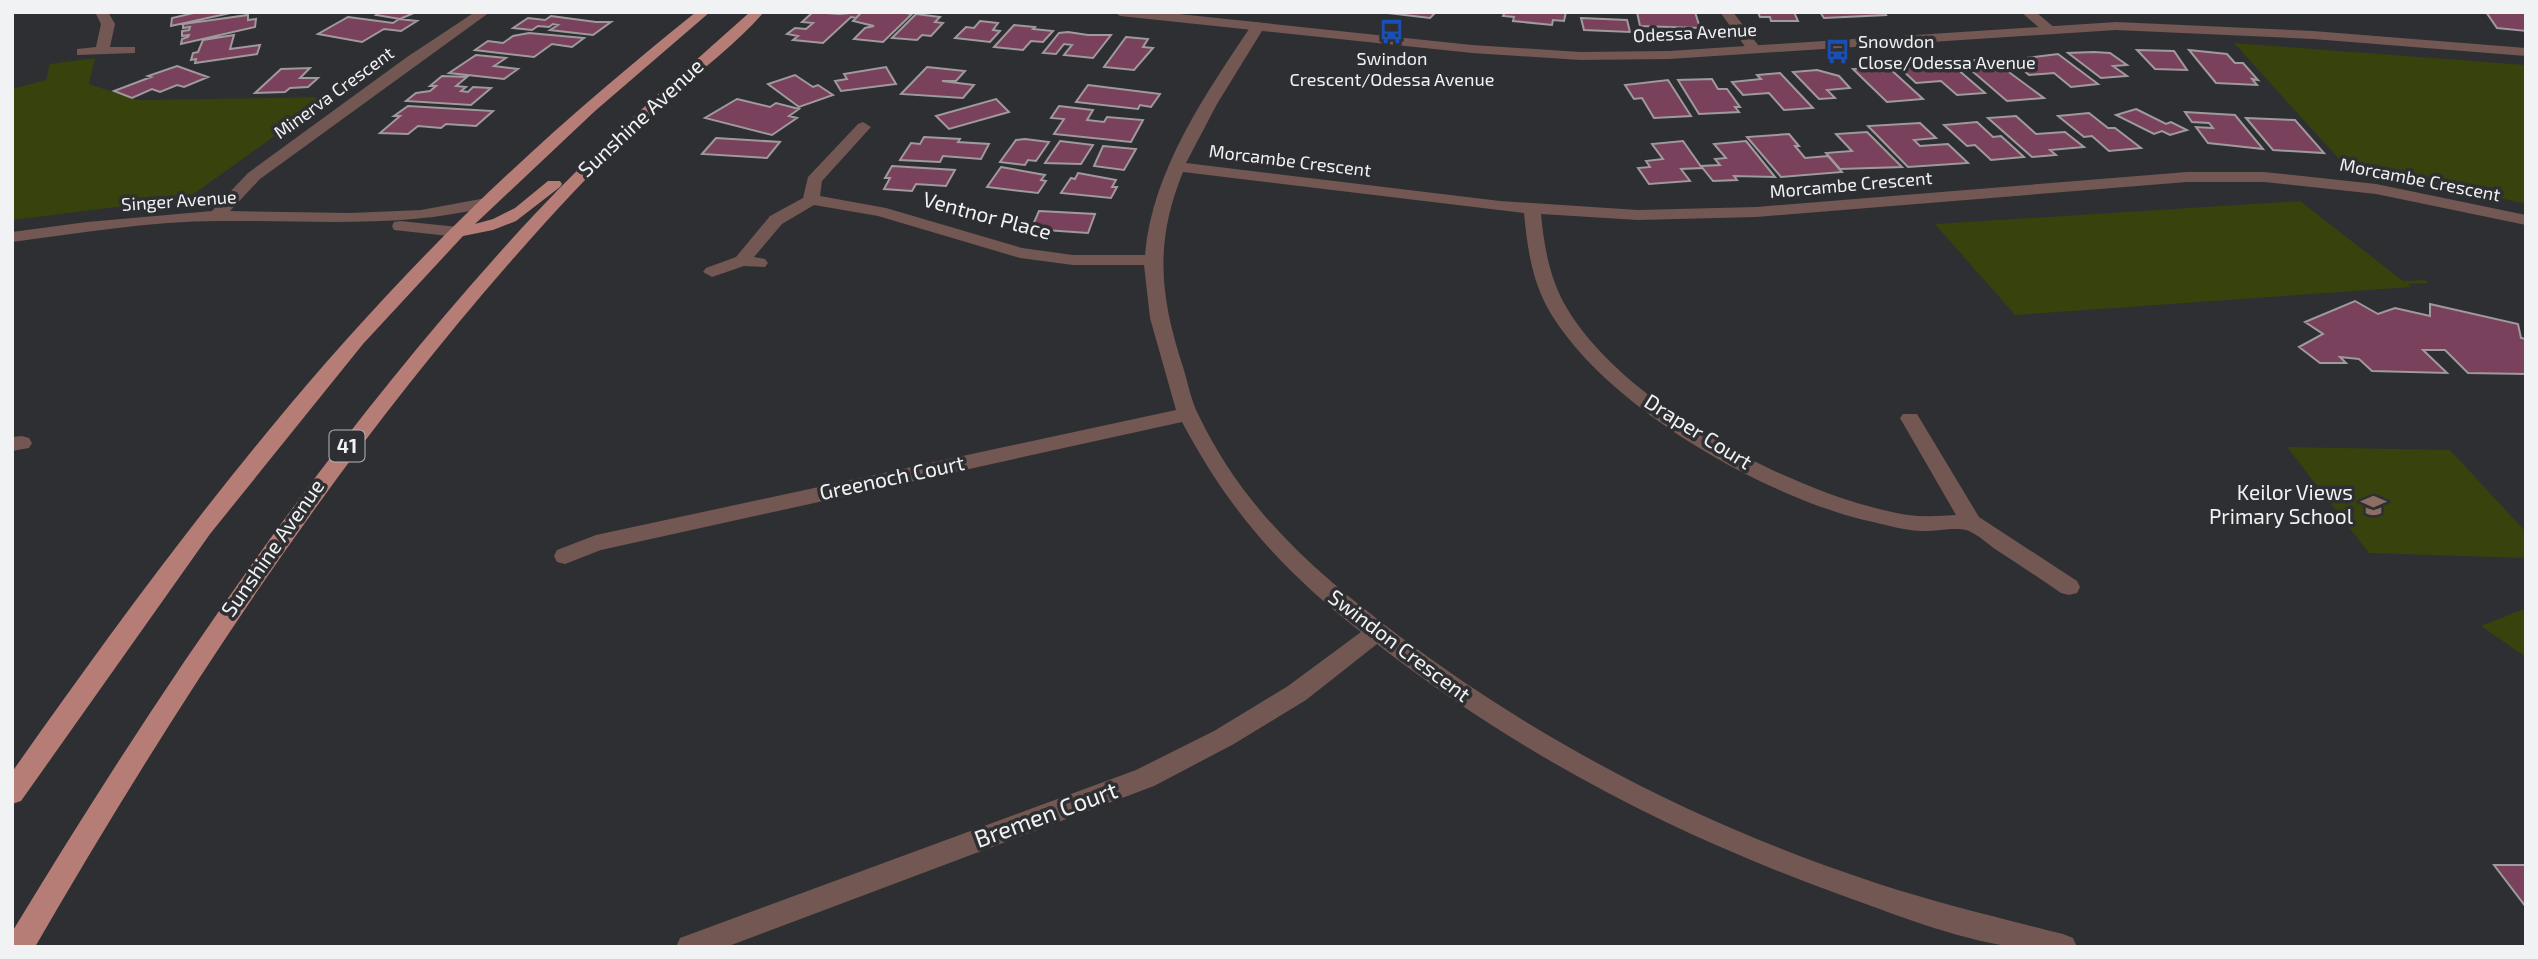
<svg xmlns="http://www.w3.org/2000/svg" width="2538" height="959" font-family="'Exo 2',sans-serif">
	<rect width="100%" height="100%" fill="#2e2f32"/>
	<!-- green -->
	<path fill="#37420d" d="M2234 43 2526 65V204L2437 184 2348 169Z
		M95 58 89 84 137 100 329 97 188 198 12 220V89L46 80 50 64Z
		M2300 201 2403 281 2425 280 2429 283 2408 284 2411 287 2015 315 1935 224Z
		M2287 447 2450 450 2526 532V558L2369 553Z
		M2524 609 2526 610V657L2481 626Z"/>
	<!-- building -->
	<path fill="#79415c" stroke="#9f9a9c" stroke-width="2" d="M198 12H235L171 26 172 18Z
		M380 12H416L400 19 376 15Z
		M813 12 839 14 862 12 856 18 851 17 823 43 793 40 798 36 787 34 795 28 806 29 813 23 802 22Z
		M862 12H899L912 14 883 42 854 39 865 28 874 26 853 21Z
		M1379 12H1436L1430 18Z
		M1505 12H1566L1564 21 1553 20 1552 25 1513 21 1514 17 1503 16Z
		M1637 12H1695L1700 28 1640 26Z
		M1758 12H1794L1798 21H1771L1770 17H1760Z
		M1820 12H1884L1886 15 1824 18Z
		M2486 12H2526V31L2497 28Z
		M916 14 940 17 935 22 943 23 931 36 922 35 917 40 892 38Z
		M248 15V20L256 19 255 27 181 44 182 39 188 37 189 35 182 36V31L189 30 190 27 183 28V24Z
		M551 16 596 22H611L593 35 550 30 558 25 553 24 549 27 538 26 532 30 513 28 528 18 545 20Z
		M348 17 393 23 399 19 417 21 401 31 384 29 362 42 318 34Z
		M1581 18 1627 20 1630 32 1584 30Z
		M980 21 998 23 993 30 1000 31 990 42 955 38 966 27 974 28Z
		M1014 25 1035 27 1033 29 1053 31 1043 42 1031 41 1023 50 994 47Z
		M1068 32 1088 35H1111L1093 58 1064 55 1072 45 1064 44 1056 54 1043 53 1059 33Z
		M529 33 584 38 572 47 552 44 534 57 475 50 488 41 503 43 513 36Z
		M234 35 230 49 260 45 257 54 195 63 196 59 191 60 193 53 198 52 203 40Z
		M1126 37 1148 39 1143 47 1153 48 1134 70 1104 67Z
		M2137 50 2174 51 2187 70 2155 69Z
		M2189 50 2227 54 2235 63H2243L2258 80 2252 79 2257 85 2216 83Z
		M2094 52 2110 53 2127 65 2113 66 2127 76 2101 78 2068 53Z
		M2058 54 2098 84 2071 87 2054 73 2029 75 2011 60Z
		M476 55 506 58 494 66 518 69 504 79 449 73Z
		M1976 60 1986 68 2002 67 2044 98 2007 101 1971 70 1966 71 1956 62Z
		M1949 62 1985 93 1957 95 1941 81 1916 83 1900 68Z
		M177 66 208 77 184 87 177 85 160 92 152 89 132 98 114 91 151 77 148 76Z
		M886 67 896 84 841 91 835 81 847 79 844 74Z
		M927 67 965 71 956 81H942L974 85 963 98 901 94Z
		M1888 67 1923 99 1887 102 1853 69Z
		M310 68 300 78H318L308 87 290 88 285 92 255 93 281 69Z
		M1817 70 1839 76 1850 88 1827 90 1835 98 1819 99 1793 72Z
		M1780 73 1813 108 1784 110 1769 93 1743 95 1732 82 1761 79 1757 75Z
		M795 75 813 87 818 85 833 95 799 107 768 84Z
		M442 76 467 77 456 86 466 87 461 91 468 92 473 87 491 88 471 105 406 101 416 93 430 91 436 86H430Z
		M1712 79 1718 89H1727L1740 107H1735L1739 112 1699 114 1678 80Z
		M1668 80 1691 116 1654 118 1642 98 1634 99 1625 85Z
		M1088 85 1160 94 1151 107 1140 105 1138 109 1076 102Z
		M737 99 770 107 776 103 799 109 789 116 797 118 772 135 705 118Z
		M996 99 1009 112 949 129 936 116Z
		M408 106 493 111 476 126 446 124 441 128 418 126 408 134 380 133 400 116H394Z
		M1059 106 1093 110 1087 120 1104 122 1107 117 1143 120 1131 142 1054 134 1064 119 1051 118Z
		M2136 109 2166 124 2171 122 2187 130 2170 135 2162 131 2154 134 2116 115Z
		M2185 112 2235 115 2263 149 2208 143 2196 127 2213 128 2209 123 2192 122Z
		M2089 113 2108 128H2115L2141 148 2109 151 2092 136 2084 137 2058 116Z
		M2016 116 2036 134 2065 132 2084 147 2050 150 2056 155 2032 157 1988 118Z
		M2246 118 2295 120 2324 153 2273 150Z
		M1977 122 1993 137 2001 136 2024 157 1991 160 1975 145 1967 146 1944 125Z
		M1920 123 1936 138 1914 140 1920 146 1948 144 1968 163 1908 167 1868 126Z
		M1867 132 1902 167 1840 169 1826 153 1852 151 1836 134Z
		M1789 134 1799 146H1795L1805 158 1828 156 1842 172 1781 177 1747 137Z
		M924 137 960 139 958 142 989 144 981 159 943 156 940 162 900 160 911 143 920 144Z
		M716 138 780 142 767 158 702 154Z
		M1025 139 1049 142 1036 161 1028 160 1025 165 1000 162 1016 140Z
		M1060 141 1093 145 1081 164 1045 163Z
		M1683 141 1702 168 1681 169 1690 181 1649 184 1638 168 1650 167 1646 161 1663 159 1652 144Z
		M1746 141 1775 177 1734 176 1737 180 1713 181 1701 166 1720 165 1715 159 1726 158 1714 144Z
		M1103 146 1136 149 1124 170 1094 166Z
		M892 166 955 170 946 186 916 184 912 191 884 189 890 178H885Z
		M1001 167 1045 175 1041 180 1046 181 1038 193 987 187Z
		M1078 173 1116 180 1112 187H1117L1111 198 1061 193 1071 178 1075 179Z
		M1039 211 1095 214 1088 233 1031 229Z
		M2355 301 2378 314 2395 308 2430 316V304L2518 324 2521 338 2526 339V374L2468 373 2445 350H2423L2447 373 2372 371 2359 359 2340 357 2346 363H2320L2299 347 2323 334 2305 322Z
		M2494 865H2526V907Z"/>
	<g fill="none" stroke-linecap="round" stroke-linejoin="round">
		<!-- minor -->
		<path fill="#735753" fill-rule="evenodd" d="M95 12H108L115 24 110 47H135V53L77 55V49L96 47 101 24Z
			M475 12H490L260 179 230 211 350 213 421 210 486 198 494 203 492 206C402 229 311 220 220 221 151 221 80 233 12 242V232L87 222 212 211 248 173 407 57Z
			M1720 12H1733L1761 49 1759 52H1749Z
			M2021 12H2036L2056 29 2054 32H2044Z
			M1258 22 1265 26 1217 104 1186 163 1500 201 1638 210 1756 207 2187 172H2264L2376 184 2526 215V225L2376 194 2264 182H2187L1756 217 1638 220 1541 214C1544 247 1550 281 1568 310 1626 406 1800 498 1908 515 1924 517 1940 516 1956 515L1900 418 1903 414H1917L1979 517 2077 581 2080 587 2077 593 2069 595 2061 593C2039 578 2017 563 1995 549 1987 543 1978 535 1969 531 1957 526 1935 532 1921 531 1902 530 1883 524 1864 520 1759 494 1598 402 1546 305 1531 276 1527 244 1524 213L1183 172C1154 243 1160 296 1183 367 1188 383 1191 401 1199 416 1245 512 1318 575 1402 638 1545 745 1705 827 1876 883 1937 903 2000 918 2063 934L2073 938 2077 947C2055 947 2030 950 2008 946 1957 939 1891 913 1841 895 1672 834 1520 755 1377 644L1306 700 1232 745 1154 786 726 947H676L680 938 1136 770 1214 731 1288 686 1361 632C1281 569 1230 512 1182 422L601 550 565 564 557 562 554 556 557 550 596 535 1176 410 1150 318 1144 265H1073L1020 258 878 216 814 205 782 224 754 257 765 259 768 263 765 267 744 266 712 277 703 272 706 268 736 257 770 216 803 198 808 177 858 124 863 122 871 127 822 181 820 196 886 208 1022 248 1073 255H1145C1152 170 1207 92 1253 23Z
			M400 221 458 227 466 232 458 237 394 230 392 226 394 222Z
			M22 436 29 438 32 443 29 448 12 451V437Z"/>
		<!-- tertiary -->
		<path fill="#735753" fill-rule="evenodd" d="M1114 12H1160L1472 45 1580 52 1669 51 2116 22 2313 31 2526 48V56L2313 39 2116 30 1669 59 1580 60 1472 53 1120 16Z"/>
		<!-- primary -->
		<path fill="#b67d76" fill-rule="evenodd" d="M696 12H710L595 111 475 224 493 219 515 208 548 181H560L562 184 560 187 516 221 493 230 463 236 363 344 210 534 21 801 12 804V772C134 599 260 428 406 275 496 180 594 94 696 12Z
			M750 12H764C737 43 702 69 671 97 627 136 584 180 544 224 342 448 186 687 35 947H12V932C166 678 331 434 533 216 601 143 676 78 750 12Z"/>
	</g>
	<!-- icons -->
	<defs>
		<symbol id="bus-bare" viewBox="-9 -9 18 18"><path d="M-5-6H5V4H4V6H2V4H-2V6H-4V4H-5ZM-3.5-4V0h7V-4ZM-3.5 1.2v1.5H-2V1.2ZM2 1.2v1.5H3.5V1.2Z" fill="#1a4fb4" stroke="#2e2f32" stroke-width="2.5" paint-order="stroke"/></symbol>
		<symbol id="school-bare" viewBox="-9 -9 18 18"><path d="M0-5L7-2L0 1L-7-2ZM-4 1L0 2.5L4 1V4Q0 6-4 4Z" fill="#8d6e63" stroke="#2e2f32" stroke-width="2.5" paint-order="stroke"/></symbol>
	</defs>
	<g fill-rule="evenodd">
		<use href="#bus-bare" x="1374" y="14" width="35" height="35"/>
		<use href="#bus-bare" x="1820" y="34" width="35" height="35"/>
		<use href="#school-bare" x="2356" y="488" width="35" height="35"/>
	</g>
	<g text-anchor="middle" stroke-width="7" stroke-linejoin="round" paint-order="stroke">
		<!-- far-street labels -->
		<g font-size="18" fill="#f1f2f4" stroke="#2e2f32">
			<text transform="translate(1695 33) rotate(-3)" y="6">Odessa Avenue</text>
			<text transform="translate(334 93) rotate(-36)" y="6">Minerva Crescent</text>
			<text transform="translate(1290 161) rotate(7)" y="6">Morcambe Crescent</text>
			<text transform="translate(2420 180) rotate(11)" y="6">Morcambe Crescent</text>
			<text transform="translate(1851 185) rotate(-5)" y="6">Morcambe Crescent</text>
			<text transform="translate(179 201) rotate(-4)" y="6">Singer Avenue</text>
		</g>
		<!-- far-poi labels -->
		<g font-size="18" fill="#f1f2f4" stroke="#2e2f32" text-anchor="start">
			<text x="1858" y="48">Snowdon<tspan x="1858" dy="21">Close/Odessa Avenue</tspan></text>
			<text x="1392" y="65" text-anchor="middle">Swindon<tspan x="1392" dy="21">Crescent/Odessa Avenue</tspan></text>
		</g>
		<!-- shield labels -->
		<rect fill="#2e2f32" stroke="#b6b8ba" stroke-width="2" x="329.5" y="430.5" width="35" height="31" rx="5"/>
		<g font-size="19" font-weight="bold" fill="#f1f2f4">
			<text x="347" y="453">41</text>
		</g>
		<!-- street labels -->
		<g font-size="21" fill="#f1f2f4" stroke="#2e2f32">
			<text transform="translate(641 118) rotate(-43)" y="7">Sunshine Avenue</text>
			<text transform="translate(987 216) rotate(15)" y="7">Ventnor Place</text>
			<text transform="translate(1698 432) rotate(32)" y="7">Draper Court</text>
			<text transform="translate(892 478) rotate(-12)" y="7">Greenoch Court</text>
			<text transform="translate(273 548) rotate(-55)" y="7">Sunshine Avenue</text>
			<text transform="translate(1399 646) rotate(37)" y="7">Swindon Crescent</text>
		</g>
		<!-- poi labels -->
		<g font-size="21" fill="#f1f2f4" stroke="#2e2f32" text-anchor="end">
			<text x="2353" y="500">Keilor Views<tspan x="2353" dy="24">Primary School</tspan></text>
		</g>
		<!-- near-street labels -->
		<g font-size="24" fill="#f1f2f4" stroke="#2e2f32">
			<text transform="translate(1046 815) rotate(-20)" y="8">Bremen Court</text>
		</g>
	</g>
	<!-- border -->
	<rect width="2538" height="959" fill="none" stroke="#f1f2f4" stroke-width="28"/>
</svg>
